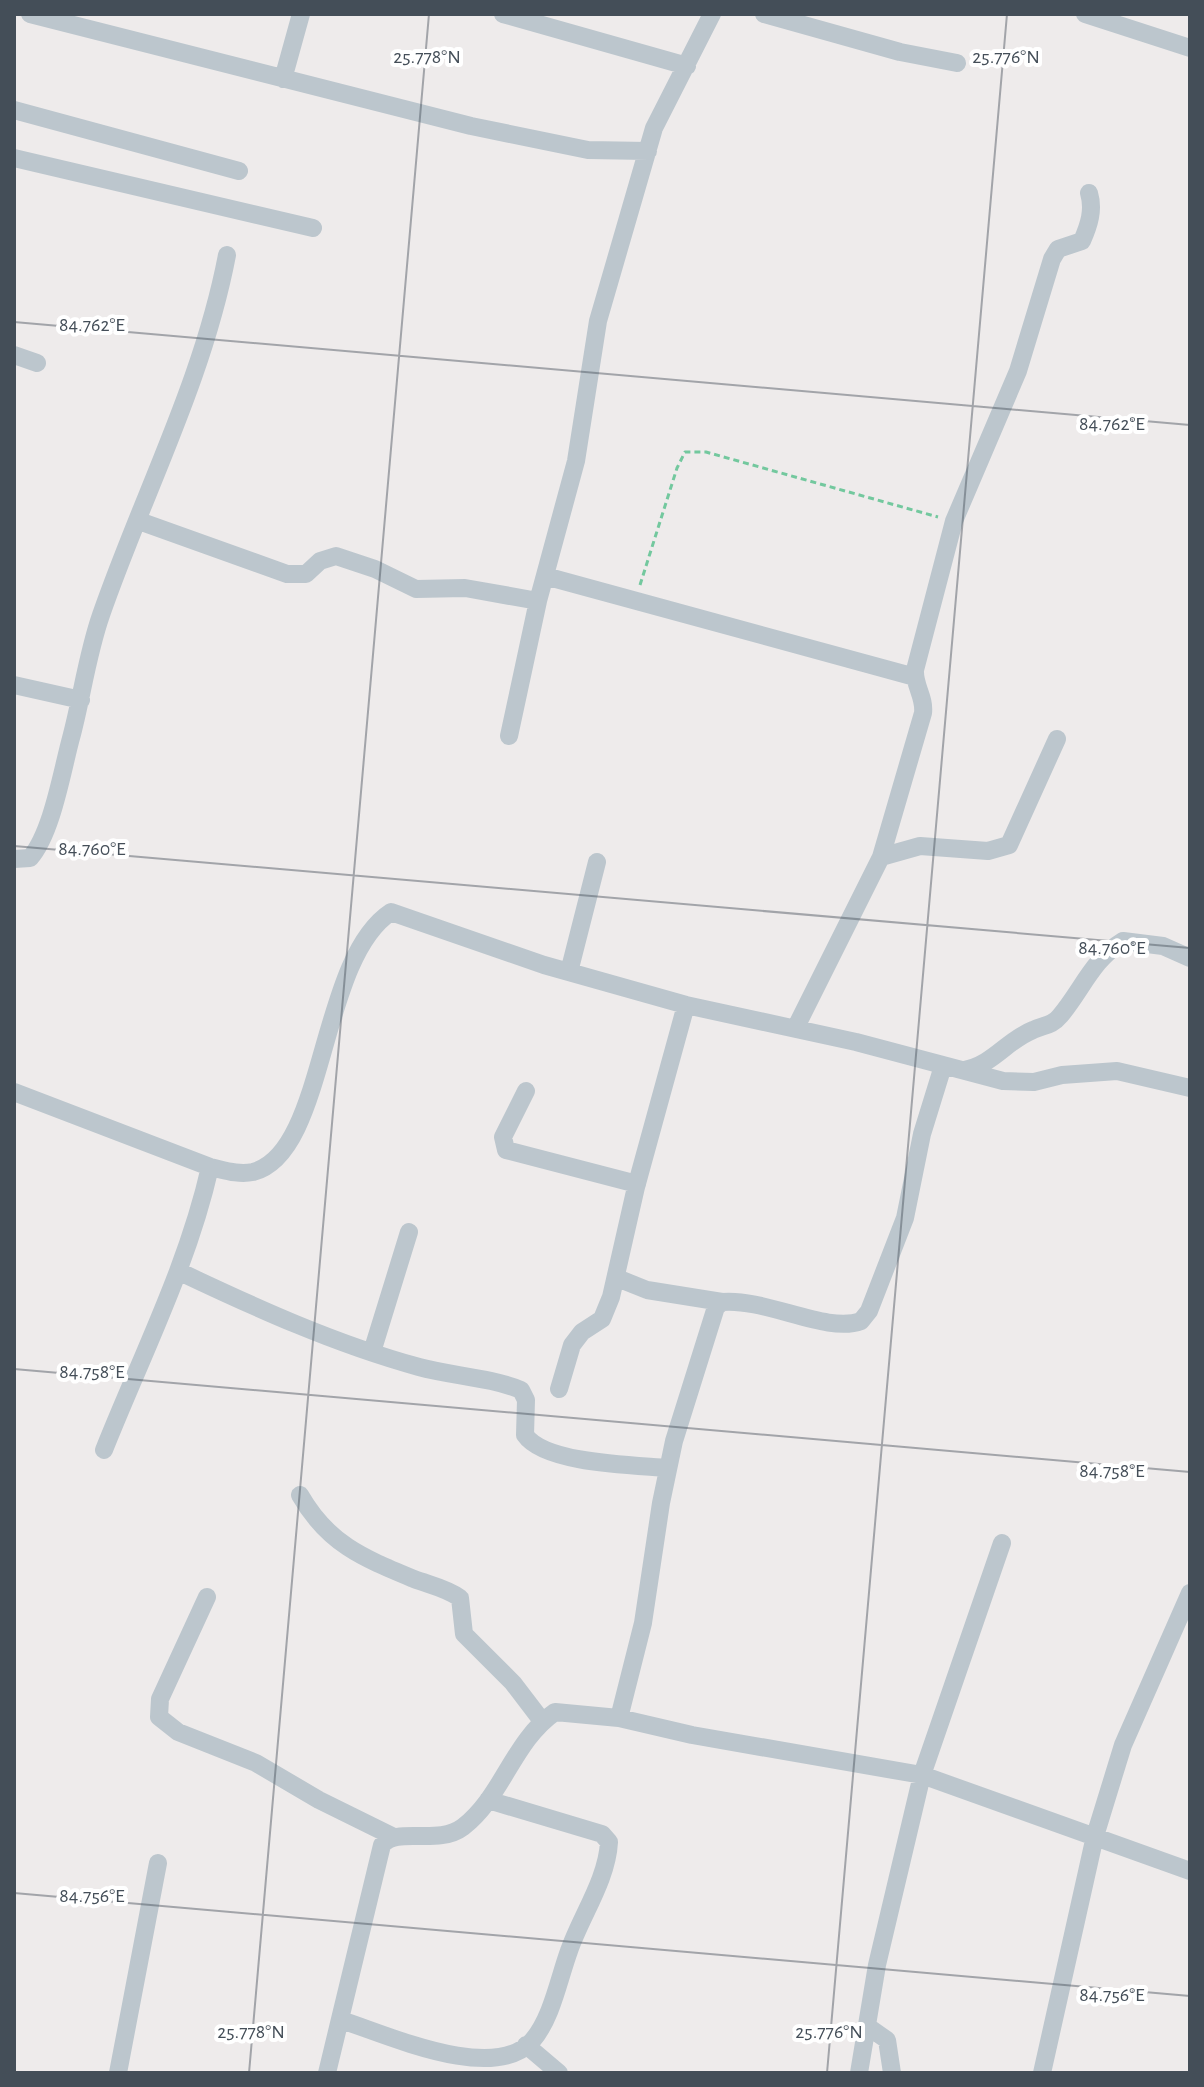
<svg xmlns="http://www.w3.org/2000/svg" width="1204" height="2087" font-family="'Alegreya Sans',sans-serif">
	<rect width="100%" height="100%" fill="#eeebeb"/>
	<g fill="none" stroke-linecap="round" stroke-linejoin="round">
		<!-- path -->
		<path stroke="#73c89e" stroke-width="3" stroke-dasharray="6 4" stroke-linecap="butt" d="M640 585 677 468 685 452H706L938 517"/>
		<!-- minor -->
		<path stroke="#bcc6cd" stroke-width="18" d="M30 14 471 126 588 150 648 151
			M503 14 687 66
			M764 14 900 52 957 63
			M1085 14 1190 48
			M283 79 301 14
			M14 110 239 171
			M14 158 313 228
			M14 355 37 363
			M139 521 287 574H306L320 561 336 556 375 569 416 589 465 588 538 601
			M545 576 915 677
			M14 685 81 700
			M509 736 538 601 576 461 598 321 654 128 712 14
			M881 857 920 846 988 851 1009 845 1057 739
			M14 859 30 858C52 833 62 771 71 738 82 697 87 655 101 615 143 494 203 381 227 255
			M569 972 597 862
			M796 1027 881 857 923 713C925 697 914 686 915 670L954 521 1018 371 1052 259 1058 249 1082 241C1089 225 1094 210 1089 193
			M964 1070C993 1065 1007 1040 1033 1030 1043 1025 1052 1026 1060 1016 1082 990 1092 960 1123 941L1163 946 1190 958
			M526 1091 503 1137 506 1150 637 1184
			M14 1092 210 1167C224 1170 238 1175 253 1172 327 1153 318 960 391 912L544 965 686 1005 856 1042 1003 1081 1034 1082 1062 1075 1117 1071 1190 1088
			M178 1271C256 1308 335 1344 419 1367 452 1376 489 1377 521 1390L526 1400 525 1435C545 1464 634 1465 668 1468
			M617 1278 647 1290 722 1302
			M372 1352 409 1232
			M559 1389 572 1345 582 1332 602 1319 611 1297 636 1187 686 1005
			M104 1450C141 1357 188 1265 210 1167
			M300 1495C328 1544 363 1558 414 1579 430 1585 446 1588 460 1598L464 1634 513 1683 542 1721
			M207 1597 160 1699 159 1717 178 1732 256 1763 319 1800 394 1837
			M619 1718 643 1623 661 1503 674 1441 716 1307 722 1302C766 1298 827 1334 861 1321L869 1311 905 1218 922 1134 943 1066
			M341 2020C386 2034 493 2084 532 2041 552 2018 559 1978 569 1951 581 1916 607 1880 609 1842L602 1834 488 1800
			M867 2026 887 2040 892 2073
			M526 2045 559 2073
			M118 2073 158 1863
			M327 2073 382 1845C397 1826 438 1846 463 1827 503 1796 513 1741 555 1712L619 1718 692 1735 922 1775 1190 1871
			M859 2073 877 1965 922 1775 1002 1543
			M1042 2073 1095 1836 1123 1745 1190 1593"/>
	</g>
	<!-- ticks -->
	<path fill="none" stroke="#444e58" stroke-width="2" stroke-opacity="0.45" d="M14 322 1190 425M14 846 1190 948M14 1369 1190 1472M14 1893 1190 1996M249 2073 429 14M827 2073 1007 14"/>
	<g font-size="20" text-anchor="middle" fill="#444e58" stroke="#fff" stroke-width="8" stroke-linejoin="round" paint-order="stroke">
		<text x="427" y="63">25.778°N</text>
		<text x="1006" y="63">25.776°N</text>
		<text x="92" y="331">84.762°E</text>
		<text x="1112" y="430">84.762°E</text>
		<text x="92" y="855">84.760°E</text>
		<text x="1112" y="954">84.760°E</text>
		<text x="92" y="1378">84.758°E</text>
		<text x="1112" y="1477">84.758°E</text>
		<text x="92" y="1902">84.756°E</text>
		<text x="1112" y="2001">84.756°E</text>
		<text x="251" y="2038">25.778°N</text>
		<text x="829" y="2038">25.776°N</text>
	</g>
	<!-- border -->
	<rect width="1204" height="2087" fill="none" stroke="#444e58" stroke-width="32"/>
</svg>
